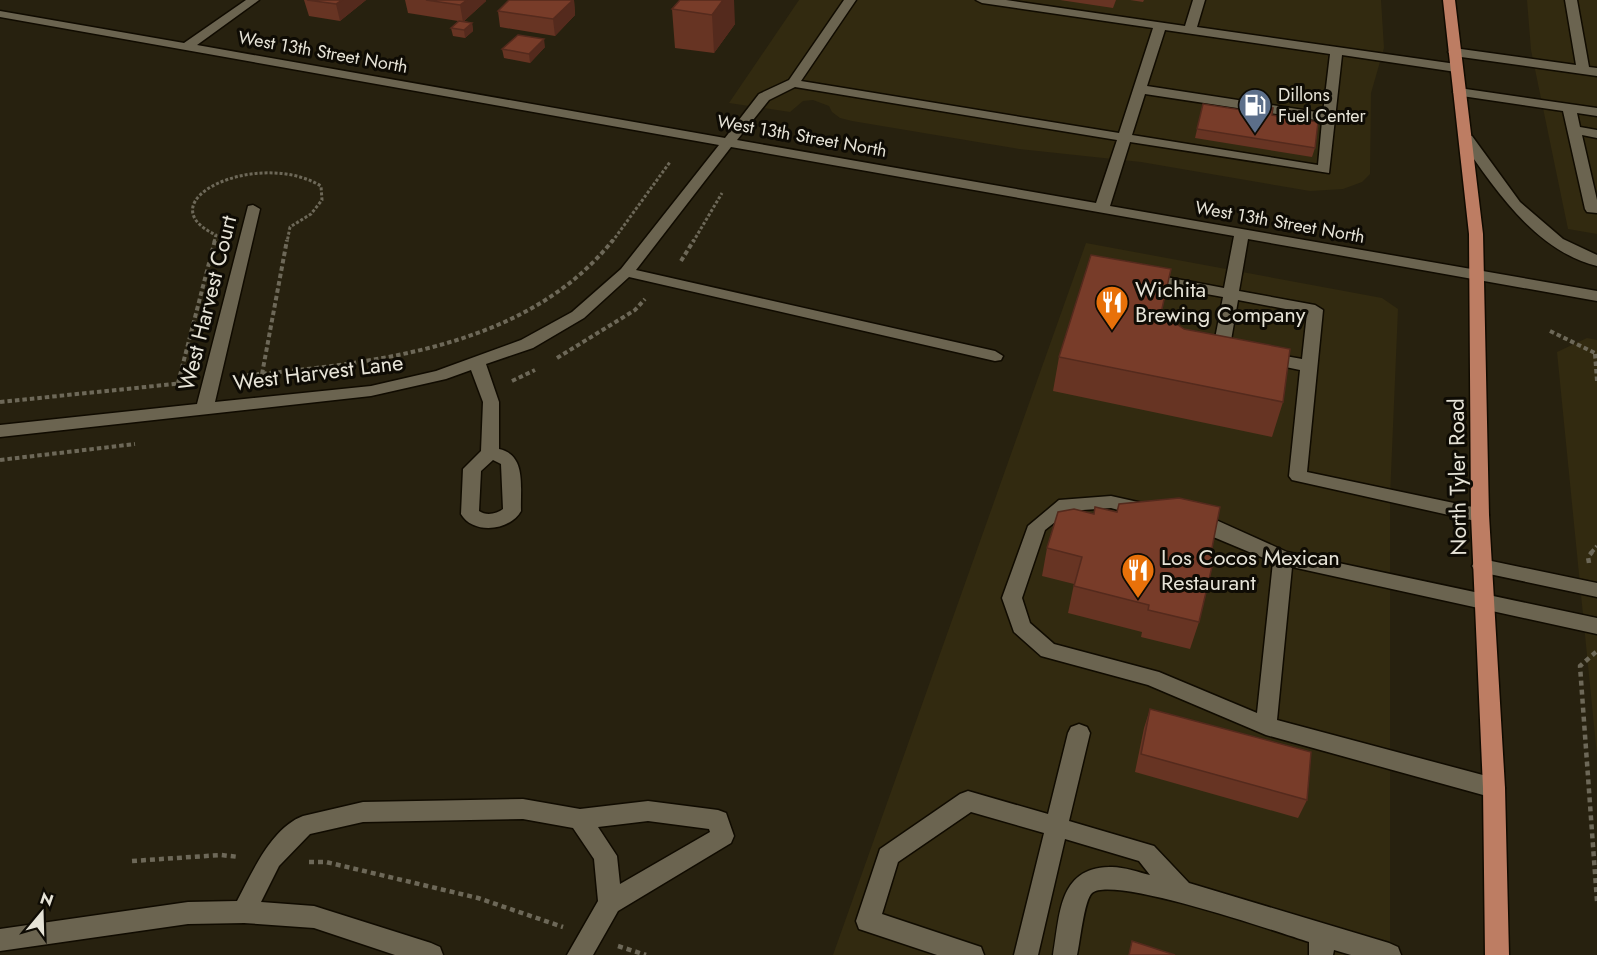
<svg xmlns="http://www.w3.org/2000/svg" width="1597" height="955" font-family="Jost,sans-serif">
	<rect width="100%" height="100%" fill="#27210f"/>
	<!-- built -->
	<path fill="#322a10" d="M799 0H1381L1384 48 1371 93 1370 174 1362 182 1343 189 1310 191 1141 162 1019 149 852 121 840 118 832 112 829 106 813 100 803 101 790 112 729 103Z
		M1527 0H1597V234L1568 229 1531 50Z
		M1086 243 1382 298 1398 309 1390 497V955H833Z
		M1587 338 1597 340V756L1557 352Z"/>
	<g fill="none" stroke-linecap="round" stroke-linejoin="round">
		<defs>
			<path id="minor" d="M246 0H259L197 45 725 138 759 94 789 80 844 0H856L801 81 1119 133 1153 28 982 3 976 0H1006L1185 26 1193 0H1205L1197 27 1456 64 1462 68 1456 72 1342 55 1329 173 1130 142 1110 206 1597 291V301L1248 239 1239 291 1315 305 1323 310 1307 472 1487 510 1489 515 1487 520 1480 522 1292 480 1289 476 1300 370 1257 361 1255 357 1263 352 1302 359 1307 313 1238 300 1230 346 1238 351 1230 356 1215 353 1213 349 1223 297 1145 283 1137 278 1145 273 1224 288 1234 236 731 147 636 270 995 351 1003 356 1001 360 995 361 629 277 584 318 533 348 486 364 499 402V449C527 455 520 488 521 511 510 531 473 535 461 514L463 469 481 451 483 402 471 370 446 379 371 396 0 437V425L197 404 248 206 253 205 260 209 215 402 371 386 436 371 521 340 572 312 621 269 719 145 0 17V11L184 43ZM1165 30 1330 54 1323 113 1147 86ZM795 87 1117 140 1096 203 737 140 769 100ZM1145 94 1322 121 1318 165 1132 135ZM493 460 501 464 503 509C497 514 486 516 479 511L481 471Z
				M1565 0H1577L1589 67 1597 68V76L1454 56 1448 52 1454 48 1576 65Z
				M1459 88 1597 108V116L1577 113 1580 127 1597 130V138L1582 135 1597 200V213L1587 212 1585 209 1563 111 1455 95 1453 92Z
				M1467 135 1472 136 1520 202 1563 239 1597 255V266C1534 250 1495 189 1460 139Z
				M1111 496 1147 504 1149 509 1147 514 1140 516 1111 508 1069 511 1045 530 1022 598 1030 623 1054 644 1159 672 1257 713 1273 562 1187 526 1185 521 1187 516 1194 514 1216 520 1287 552 1597 618V634L1292 567 1277 720 1494 778 1502 781 1505 788 1502 795 1494 798 1266 735 1148 685 1041 656 1014 632 1002 598 1028 526 1059 500Z
				M1482 559 1597 583V597L1475 571 1472 566 1475 561Z
				M1079 724 1087 727 1090 733 1069 821 1154 846 1189 883 1389 943 1398 947 1401 955H1351L1334 950 1333 955H1309V942C1277 932 1113 875 1092 893 1084 900 1080 943 1077 955H1053C1060 916 1058 868 1109 867 1122 866 1138 872 1150 875L1139 861 1065 839 1038 955H1014L1044 833 971 812 898 862 882 914 981 947 984 955H937L859 929 856 921 880 849 960 794 968 791 1048 814 1068 733 1071 727Z
				M523 799 580 809 648 801 718 810 726 813 734 836 731 843 618 911 593 955H567L598 901 594 859 573 828 523 819 363 822 310 834 279 866 261 902 314 906 431 943 440 947 443 955H395L314 928 244 923 188 924 0 951V929L188 902 237 901C252 873 271 828 303 816L363 802ZM648 821 709 829 710 832 620 884 617 856 598 827Z"/>
			<path id="major" d="M1443 0H1455L1483 234 1489 515 1505 788 1509 955H1485L1483 788 1471 515 1469 234Z"/>
		</defs>
		<!-- minor casing -->
		<use href="#minor" stroke="#100b00" stroke-width="3"/>
		<!-- major casing -->
		<use href="#major" stroke="#100b00" stroke-width="3"/>
		<!-- path-far2 -->
		<path stroke="#6d6858" stroke-width="3" stroke-dasharray="3 2" stroke-linecap="butt" d="M214 242 216 235C143 201 258 148 321 186L322 200 311 214 290 227 287 242
			M612 242 670 162
			M693 242 722 193"/>
		<!-- path-far1 -->
		<path stroke="#6d6858" stroke-width="4" stroke-dasharray="4.5 3" stroke-linecap="butt" d="M681 261 694 240
			M1550 331 1597 354
			M1595 354 1597 381
			M557 358 635 310 645 299
			M262 374 287 240
			M240 376C370 363 525 350 613 240
			M512 381 535 370
			M178 383 215 240
			M0 402 184 383
			M0 460 135 444
			M1591 553 1597 546"/>
		<!-- path -->
		<path stroke="#6d6858" stroke-width="4.5" stroke-dasharray="5 4" stroke-linecap="butt" d="M1589 563 1588 557 1592 552
			M1596 652 1580 666 1597 901
			M132 861 221 855 239 857
			M309 862H326L478 898 563 927
			M618 946 646 955"/>
		<!-- minor -->
		<use href="#minor" fill="#6b6450" fill-rule="evenodd"/>
		<!-- major -->
		<use href="#major" fill="#bd7d63" fill-rule="evenodd"/>
	</g>
	<!-- wall -->
	<path fill="#673423" d="M304 0H366L340 21 309 16Z
		M405 0H486V1L464 21 472 23 473 31 465 38 453 36 451 28 458 21 408 13Z
		M509 0H574L575 15 555 36 500 27 498 11Z
		M680 0 735 24 714 53 675 48 672 9Z
		M1060 0H1116L1113 8Z
		M1130 0H1144L1143 2Z
		M545 47 530 63 504 58 502 49Z
		M1203 104 1272 115 1315 148 1312 157 1195 138Z
		M1161 313 1283 402 1272 437 1053 391 1059 357Z
		M1074 509 1199 622 1190 649 1141 637 1142 632 1068 613 1074 584 1042 576 1047 548Z
		M1150 709 1307 800 1298 818 1135 772 1144 728Z"/>
	<!-- shaded-wall -->
	<path fill="#542a1d" d="M342 0H366L340 21 336 4Z
		M467 0H486V1L463 22 460 5Z
		M573 0H574L575 15 555 36 553 19Z
		M723 0H734L735 24 714 53 712 15Z
		M472 23 473 31 465 38 464 30Z
		M544 39 545 47 530 63 529 54Z"/>
	<!-- building -->
	<path fill="#783c29" stroke="#542a1d" stroke-width="1.5" d="M307 0H342L336 4Z
		M426 0H467L460 5Z
		M509 0H573L553 19 498 11Z
		M680 0H723L712 15 672 9Z
		M459 21 472 23 464 30 451 28Z
		M518 35 544 39 529 54 502 49Z
		M1203 104 1255 112 1256 106 1273 108 1272 115 1318 122 1315 148 1197 129Z
		M1091 255 1171 269 1161 313 1184 329 1290 349 1283 402 1059 357Z
		M1179 498 1220 507 1211 553 1215 554 1199 622 1148 610 1149 605 1074 586 1082 557 1047 548 1058 512 1074 509 1094 514 1095 507 1117 512 1119 504Z
		M1150 709 1311 752 1307 800 1141 754Z
		M1132 941 1175 955H1129Z"/>
	<!-- icons -->
	<defs>
		<symbol id="fuel-pin" viewBox="-11 -11 22 30"><path d="M0 17L-7.5 6A9.5 9.5 0 1 1 7.5 6Z" fill="#5c6f8a" stroke="#0e0b04"/><path d="M-5.5-6h7V0h2V4h1.3V-2.5L3-4.5l.8-.8L6-3V5H2.5V1h-1V6h-7ZM-4.2-4.7v3.2H.2V-4.7Z" fill="#fff"/></symbol>
		<symbol id="restaurant-pin" viewBox="-11 -11 22 30"><path d="M0 17L-7.5 6A9.5 9.5 0 1 1 7.5 6Z" fill="#e8710a" stroke="#0e0b04"/><path d="M-5-6h1v4h1v-4h1v4h1v-4h1v5L-1.5 .5V6h-2V.5L-5-1ZM5-6V6H3V1.5H1.5Q1.5-4 5-6Z" fill="#fff"/></symbol>
	</defs>
	<g fill-rule="evenodd">
		<use href="#fuel-pin" x="1236" y="86" width="38" height="52"/>
		<use href="#restaurant-pin" x="1093" y="283" width="38" height="52"/>
		<use href="#restaurant-pin" x="1119" y="551" width="38" height="52"/>
	</g>
	<g text-anchor="middle" stroke-width="6" stroke-linejoin="round" paint-order="stroke">
		<!-- far-street labels -->
		<g font-size="18" fill="#e6e3d7" stroke="#0e0b04">
			<text transform="translate(323 52) rotate(10)" y="6">West 13th Street North</text>
			<text transform="translate(802 136) rotate(10)" y="6">West 13th Street North</text>
			<text transform="translate(1280 222) rotate(10)" y="6">West 13th Street North</text>
		</g>
		<!-- far-poi labels -->
		<g font-size="18" fill="#e6e3d7" stroke="#0e0b04" text-anchor="start">
			<text x="1278" y="101">Dillons<tspan x="1278" dy="21">Fuel Center</tspan></text>
		</g>
		<!-- poi labels -->
		<g font-size="22" fill="#e6e3d7" stroke="#0e0b04" text-anchor="start">
			<text x="1135" y="297">Wichita<tspan x="1135" dy="25">Brewing Company</tspan></text>
			<text x="1161" y="565">Los Cocos Mexican<tspan x="1161" dy="25">Restaurant</tspan></text>
		</g>
		<!-- street labels -->
		<g font-size="22" fill="#e6e3d7" stroke="#0e0b04">
			<text transform="translate(207 303) rotate(-76)" y="8">West Harvest Court</text>
			<text transform="translate(318 372) rotate(-7)" y="8">West Harvest Lane</text>
			<text transform="translate(1457 477) rotate(-91)" y="8">North Tyler Road</text>
		</g>
	</g>
	<!-- north arrow -->
	<g transform="translate(42 913) rotate(19)" stroke="#0e0b04" stroke-width="4.5" paint-order="stroke">
	<path d="M0-4.5L10 22L0 15L-10 22Z" fill="#e6e3d7"/>
	<text y="-9" font-size="16" font-weight="bold" text-anchor="middle" fill="#e6e3d7">N</text>
	</g>
</svg>
